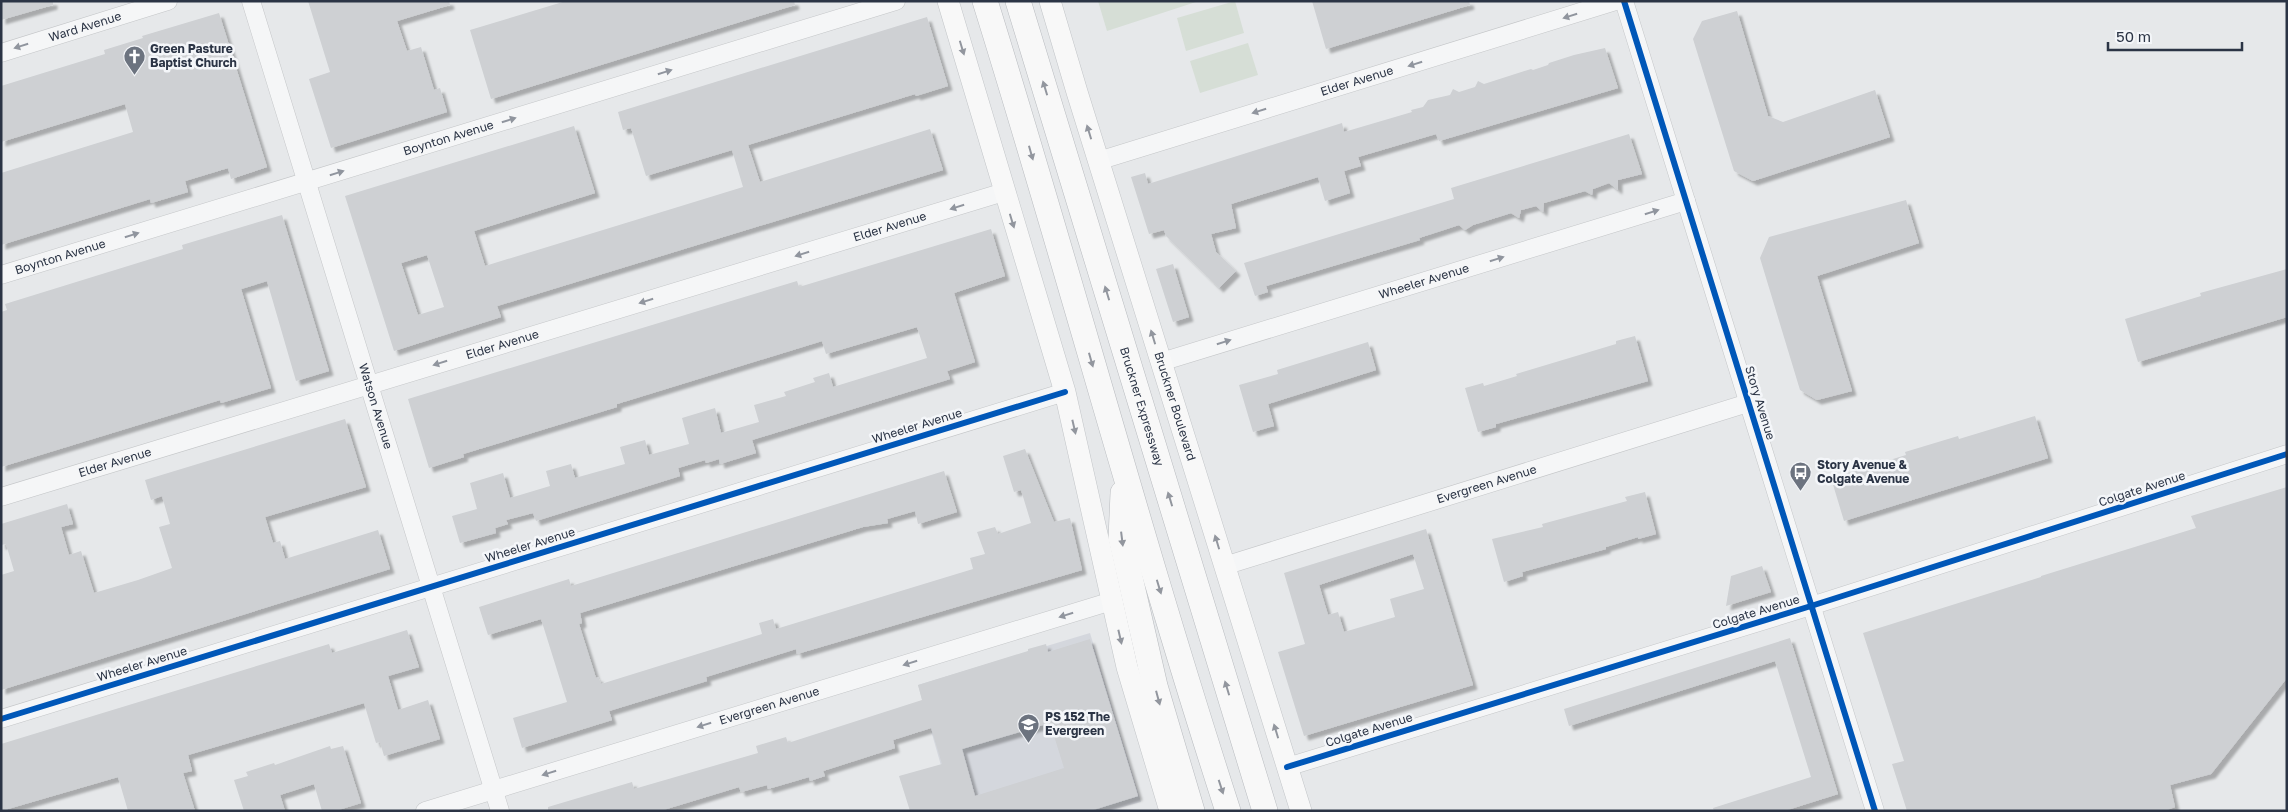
<svg xmlns="http://www.w3.org/2000/svg" width="2288" height="812" font-family="'Golos Text',sans-serif">
	<defs>
		<filter id="shadow"><feDropShadow dx="4.5" dy="4.5" stdDeviation="1" flood-color="#0004"/></filter>
	</defs>
	<rect width="100%" height="100%" fill="#e6e8ea"/>
	<!-- built -->
	<path fill="#d4d7dd" d="M1090 633 1141 802 1108 811H954L918 685Z"/>
	<!-- green -->
	<path fill="#d6ded6" d="M1098 1H1199L1107 31Z
		M1235 1 1244 33 1186 51 1177 18Z
		M1248 43 1258 75 1200 93 1190 61Z"/>
	<!-- building -->
	<path fill="#ced0d3" fill-rule="evenodd" filter="url(#shadow)" d="M1 1H53V5L1 20Z
		M308 1H449L450 5 397 21 407 51 421 47 434 90 440 88 447 112 331 148 309 79 330 72Z
		M566 1H794L795 5 491 99 470 30Z
		M1312 1H1469L1470 5 1326 49Z
		M1737 11 1768 116 1783 122 1875 90 1890 137 1753 181 1734 171 1693 39 1702 21Z
		M219 13 267 167 231 179 228 168 185 181 188 192 151 203 150 199 1 245V173L133 132 125 104 1 142V86L105 54 104 50 143 38 142 36Z
		M927 17 948 86 916 96 915 94 748 145 760 182 930 129 943 170 497 306 501 317 394 351 345 196 574 126 595 193 474 231 485 266 603 230 743 187 732 150 646 176 631 128 623 130 618 112ZM427 255 444 307 418 315 401 263Z
		M1605 48 1618 88 1439 141 1436 134 1358 157 1361 166 1344 171 1350 193 1325 201 1318 177 1231 204 1236 228 1211 234 1216 252 1236 271 1219 288 1166 236 1164 230 1149 234 1131 177 1145 173 1148 184 1342 123 1344 132 1412 112 1411 110 1423 107 1428 100 1450 95 1453 89 1459 92 1475 87 1478 81 1484 84 1531 69 1533 70 1548 65 1549 63 1574 55Z
		M1629 134 1642 174 1618 180V190L1609 183 1593 189 1592 195 1585 191 1544 203 1543 212 1536 206 1521 210 1519 218 1511 213 1473 225 1465 230 1459 225 1419 238 1420 240 1266 286 1268 292 1255 296 1244 263 1454 199 1451 188Z
		M1906 200 1919 243 1817 276 1852 391 1817 400 1800 390 1760 258 1769 237Z
		M282 215 329 371 296 381 267 281 241 289 271 388 221 403 220 400 1 467V312L7 310 5 304 183 249 182 245Z
		M991 229 1005 276 954 293 975 362 947 371 950 379 752 440 756 453 720 464 719 459 706 463 705 460 678 468 680 476 536 521 533 513 506 520 508 524 495 528 496 533 460 543 452 516 477 509 470 483 503 473 510 498 550 486 546 471 571 464 575 478 625 464 620 447 645 440 649 455 689 444 682 418 715 408 721 433 759 422 754 405 786 396 784 392 815 382 813 378 829 373 833 387 927 358 917 327 826 354 822 341 617 404V407L463 454 464 457 429 468 408 399 797 281 799 287Z
		M1173 264 1189 317 1173 322 1156 269Z
		M2287 269V317L2138 362 2125 319 2201 296 2200 293Z
		M1635 336 1648 381 1496 424V427L1478 432 1465 388 1483 383 1484 386 1517 376 1516 374 1616 344V341Z
		M1368 342 1376 370 1268 404 1274 426 1253 432 1239 385 1278 374 1277 370Z
		M2035 416 2048 458 1844 521 1831 478 1906 455 1905 452 1958 436 1959 439Z
		M345 419 366 487 265 517 273 543 280 541 285 559 378 530 390 569 1 690V575L14 571 6 544 1 545V524L67 504 73 524 61 527 69 555 81 551 94 593 138 580 172 568 159 527 170 524 162 496 151 500 145 480Z
		M1025 449 1054 522 1070 518 1082 570 797 654 796 649 706 677 707 681 609 711 612 720 522 748 513 718 567 702 541 619 488 635 479 607 569 579 571 586 944 471 957 512 918 524 915 511 887 519 888 523 863 527 580 613 582 623 579 624 596 678 598 677 601 684 762 634 759 623 773 619 776 629 973 569 970 558 985 554 977 532 995 527 998 534 1031 523 1021 490 1014 492 1003 456Z
		M2287 487V678L2211 774 2170 785 2175 807 2164 811H1907L1892 764 1904 761 1863 633 2041 577V576L2196 528 2191 516Z
		M1645 492 1656 534 1638 539V537L1606 547V549L1522 572 1523 576 1504 582 1492 539 1543 527 1542 524 1627 501 1625 497Z
		M1426 529 1473 685 1304 736 1278 652 1305 644 1284 573ZM1413 554 1424 589 1390 599 1395 617 1344 632 1338 612 1328 615 1319 585Z
		M1762 566 1771 592 1726 606 1731 576Z
		M407 630 419 667 388 676 398 710 428 700 440 739 384 756 380 742 376 743 364 703 188 755 192 771 183 773 195 811H128L118 777 1 811V744L329 644 332 653Z
		M1790 638 1838 794 1784 811H1714L1713 808 1811 777 1775 661 1569 726 1564 709Z
		M1090 639 1138 796 1090 811H910L899 776 942 764 931 728 893 740 895 748 823 771 825 776 810 781 809 777 768 789 767 785 741 792 739 787 660 811H548V807L632 782 634 789 758 753 756 746 786 737 788 743 922 700 918 685 1028 651V649L1046 644 1048 652ZM1050 723 1064 768 975 796 962 749Z
		M330 746 331 749 343 746 361 803 335 811H322L314 784 280 795 285 811H244L234 780 248 776 246 772 274 763 275 765Z"/>
	<g fill="none" stroke-linecap="round" stroke-linejoin="round">
		<defs>
			<g id="minor">
				<path id="s1" d="M251 1 500 811"/>
				<path d="M1624 1 1875 811"/>
				<path id="s2" d="M1 53 168 1"/>
				<path id="s3" d="M1098 161 1616 1"/>
				<path id="s4" d="M1 275 896 1"/>
				<path id="s5" d="M1161 362 1686 201"/>
				<path id="s6" d="M1 497 1004 192"/>
				<path id="s7" d="M1224 566 1748 403"/>
				<path d="M1 719 1065 392"/>
				<path d="M1287 767 1811 606 2287 454"/>
				<path id="s8" d="M425 811 1112 601"/>
			</g>
			<g id="major">
				<path d="M948 1 1065 392 1127 667 1170 811"/>
				<path id="s9" d="M1050 1 1077 92 1301 811"/>
			</g>
			<g id="highway">
				<path d="M985 1C1069 270 1141 543 1228 811"/>
				<path id="s10" d="M1018 1 1265 811"/>
				<path d="M1123 493 1121 538 1155 686 1192 811"/>
			</g>
		</defs>
		<!-- minor casing -->
		<use href="#minor" stroke="#c4c6c8" stroke-width="19"/>
		<!-- major casing -->
		<use href="#major" stroke="#c2c5c8" stroke-width="22"/>
		<!-- highway casing -->
		<use href="#highway" stroke="#b8bbbf" stroke-width="26"/>
		<!-- minor -->
		<use href="#minor" stroke="#f5f6f7" stroke-width="18"/>
		<!-- major -->
		<use href="#major" stroke="#f8f8f8" stroke-width="21"/>
		<!-- highway -->
		<use href="#highway" stroke="#f8f8f8" stroke-width="25"/>
		<defs>
			<path id="cycleway" d="M1624 1 1875 811
				M1 719 1065 392
				M1287 767 1811 606 2287 454"/>
		</defs>
		<!-- cycleway casing -->
		<use href="#cycleway" stroke="#f4f6f9" stroke-width="9"/>
		<!-- cycleway -->
		<use href="#cycleway" stroke="#0057b8" stroke-width="6"/>
	</g>
	<!-- one-way arrows -->
	<defs><path id="oneway-solid" d="M-6-.8H1V-3.2L6.5 0L1 3.2V.8H-6Z" transform="scale(1.25)"/></defs>
	<g fill="#90959e">
		<use href="#oneway-solid" transform="translate(1570 16) rotate(163)"/>
		<use href="#oneway-solid" transform="translate(21 46) rotate(163)"/>
		<use href="#oneway-solid" transform="translate(1415 64) rotate(163)"/>
		<use href="#oneway-solid" transform="translate(665 72) rotate(-17)"/>
		<use href="#oneway-solid" transform="translate(1259 111) rotate(163)"/>
		<use href="#oneway-solid" transform="translate(509 120) rotate(-17)"/>
		<use href="#oneway-solid" transform="translate(337 173) rotate(-17)"/>
		<use href="#oneway-solid" transform="translate(957 207) rotate(163)"/>
		<use href="#oneway-solid" transform="translate(1652 212) rotate(-17)"/>
		<use href="#oneway-solid" transform="translate(132 235) rotate(-17)"/>
		<use href="#oneway-solid" transform="translate(802 254) rotate(163)"/>
		<use href="#oneway-solid" transform="translate(1497 259) rotate(-17)"/>
		<use href="#oneway-solid" transform="translate(646 301) rotate(163)"/>
		<use href="#oneway-solid" transform="translate(1224 342) rotate(-17)"/>
		<use href="#oneway-solid" transform="translate(440 363) rotate(163)"/>
		<use href="#oneway-solid" transform="translate(1066 615) rotate(163)"/>
		<use href="#oneway-solid" transform="translate(910 663) rotate(163)"/>
		<use href="#oneway-solid" transform="translate(704 725) rotate(163)"/>
		<use href="#oneway-solid" transform="translate(549 773) rotate(163)"/>
	</g>
	<g fill="#92969e">
		<use href="#oneway-solid" transform="translate(962 48) rotate(73)"/>
		<use href="#oneway-solid" transform="translate(1045 88) rotate(-107)"/>
		<use href="#oneway-solid" transform="translate(1089 132) rotate(-107)"/>
		<use href="#oneway-solid" transform="translate(1031 153) rotate(74)"/>
		<use href="#oneway-solid" transform="translate(1012 221) rotate(73)"/>
		<use href="#oneway-solid" transform="translate(1107 293) rotate(-107)"/>
		<use href="#oneway-solid" transform="translate(1153 337) rotate(-107)"/>
		<use href="#oneway-solid" transform="translate(1091 360) rotate(74)"/>
		<use href="#oneway-solid" transform="translate(1074 427) rotate(77)"/>
		<use href="#oneway-solid" transform="translate(1170 499) rotate(-107)"/>
		<use href="#oneway-solid" transform="translate(1122 539) rotate(83)"/>
		<use href="#oneway-solid" transform="translate(1217 542) rotate(-107)"/>
		<use href="#oneway-solid" transform="translate(1159 587) rotate(73)"/>
		<use href="#oneway-solid" transform="translate(1120 637) rotate(77)"/>
		<use href="#oneway-solid" transform="translate(1227 688) rotate(-107)"/>
		<use href="#oneway-solid" transform="translate(1158 698) rotate(75)"/>
		<use href="#oneway-solid" transform="translate(1276 731) rotate(-107)"/>
		<use href="#oneway-solid" transform="translate(1221 787) rotate(72)"/>
	</g>
	<!-- icons -->
	<defs>
		<symbol id="church-pin" viewBox="-11 -11 22 30"><path d="M0 17L-7.5 6A9.5 9.5 0 1 1 7.5 6Z" fill="#6c737f" stroke="#f4f6f9"/><path d="M-1.2-6h2.4v3.5h3.3v2.4h-3.3V6h-2.4V-.1h-3.3v-2.4h3.3Z" fill="#fff"/></symbol>
		<symbol id="bus-pin" viewBox="-11 -11 22 30"><path d="M0 17L-7.5 6A9.5 9.5 0 1 1 7.5 6Z" fill="#6c737f" stroke="#f4f6f9"/><path d="M-5-6H5V4H4V6H2V4H-2V6H-4V4H-5ZM-3.5-4V0h7V-4ZM-3.5 1.2v1.5H-2V1.2ZM2 1.2v1.5H3.5V1.2Z" fill="#fff"/></symbol>
		<symbol id="school-pin" viewBox="-11 -11 22 30"><path d="M0 17L-7.5 6A9.5 9.5 0 1 1 7.5 6Z" fill="#6c737f" stroke="#f4f6f9"/><path d="M0-5L7-2L0 1L-7-2ZM-4 1L0 2.5L4 1V4Q0 6-4 4Z" fill="#fff"/></symbol>
	</defs>
	<g fill-rule="evenodd">
		<use href="#church-pin" x="122" y="44" width="25" height="34"/>
		<use href="#bus-pin" x="1788" y="460" width="25" height="34"/>
		<use href="#school-pin" x="1016" y="712" width="25" height="34"/>
	</g>
	<g text-anchor="middle" stroke-width="5" stroke-linejoin="round" paint-order="stroke">
		<!-- street labels -->
		<g font-size="12" fill="#2b3445" stroke="#f4f6f9">
			<text dy="4" stroke="none"><textPath href="#s2" startOffset="88">Ward Avenue</textPath></text>
			<text dy="4" stroke="none"><textPath href="#s3" startOffset="271">Elder Avenue</textPath></text>
			<text dy="4" stroke="none"><textPath href="#s4" startOffset="468">Boynton Avenue</textPath></text>
			<text dy="4" stroke="none"><textPath href="#s6" startOffset="929">Elder Avenue</textPath></text>
			<text dy="4" stroke="none"><textPath href="#s4" startOffset="62">Boynton Avenue</textPath></text>
			<text dy="4" stroke="none"><textPath href="#s5" startOffset="275">Wheeler Avenue</textPath></text>
			<text dy="4" stroke="none"><textPath href="#s6" startOffset="524">Elder Avenue</textPath></text>
			<text transform="translate(1760 403) rotate(73)" y="4">Story Avenue</text>
			<text dy="4" stroke="none"><textPath href="#s1" startOffset="424">Watson Avenue</textPath></text>
			<text dy="4" stroke="none"><textPath href="#s10" startOffset="424">Bruckner Expressway</textPath></text>
			<text dy="4" stroke="none"><textPath href="#s9" startOffset="424">Bruckner Boulevard</textPath></text>
			<text transform="translate(917 426) rotate(-17)" y="4">Wheeler Avenue</text>
			<text dy="4" stroke="none"><textPath href="#s6" startOffset="119">Elder Avenue</textPath></text>
			<text dy="4" stroke="none"><textPath href="#s7" startOffset="275">Evergreen Avenue</textPath></text>
			<text transform="translate(2142 489) rotate(-18)" y="4">Colgate Avenue</text>
			<text transform="translate(530 545) rotate(-17)" y="4">Wheeler Avenue</text>
			<text transform="translate(1756 612) rotate(-17)" y="4">Colgate Avenue</text>
			<text transform="translate(142 664) rotate(-17)" y="4">Wheeler Avenue</text>
			<text dy="4" stroke="none"><textPath href="#s8" startOffset="360">Evergreen Avenue</textPath></text>
			<text transform="translate(1369 730) rotate(-17)" y="4">Colgate Avenue</text>
		</g>
		<!-- poi labels -->
		<g font-size="12" font-weight="bold" fill="#2b3445" stroke="#f4f6f9" text-anchor="start">
			<text x="150" y="53">Green Pasture<tspan x="150" dy="14">Baptist Church</tspan></text>
			<text x="1817" y="469">Story Avenue &amp;<tspan x="1817" dy="14">Colgate Avenue</tspan></text>
			<text x="1045" y="721">PS 152 The<tspan x="1045" dy="14">Evergreen</tspan></text>
		</g>
	</g>
	<!-- border -->
	<rect width="2288" height="812" fill="none" stroke="#2b3445" stroke-width="5"/>
	<!-- scale -->
	<path d="M2108 42v8h134v-8" fill="none" stroke="#2b3445" stroke-width="2.5"/>
	<text x="2116" y="42" font-size="15" fill="#2b3445" stroke="#f4f6f9" stroke-width="4" paint-order="stroke">50 m</text>
</svg>
